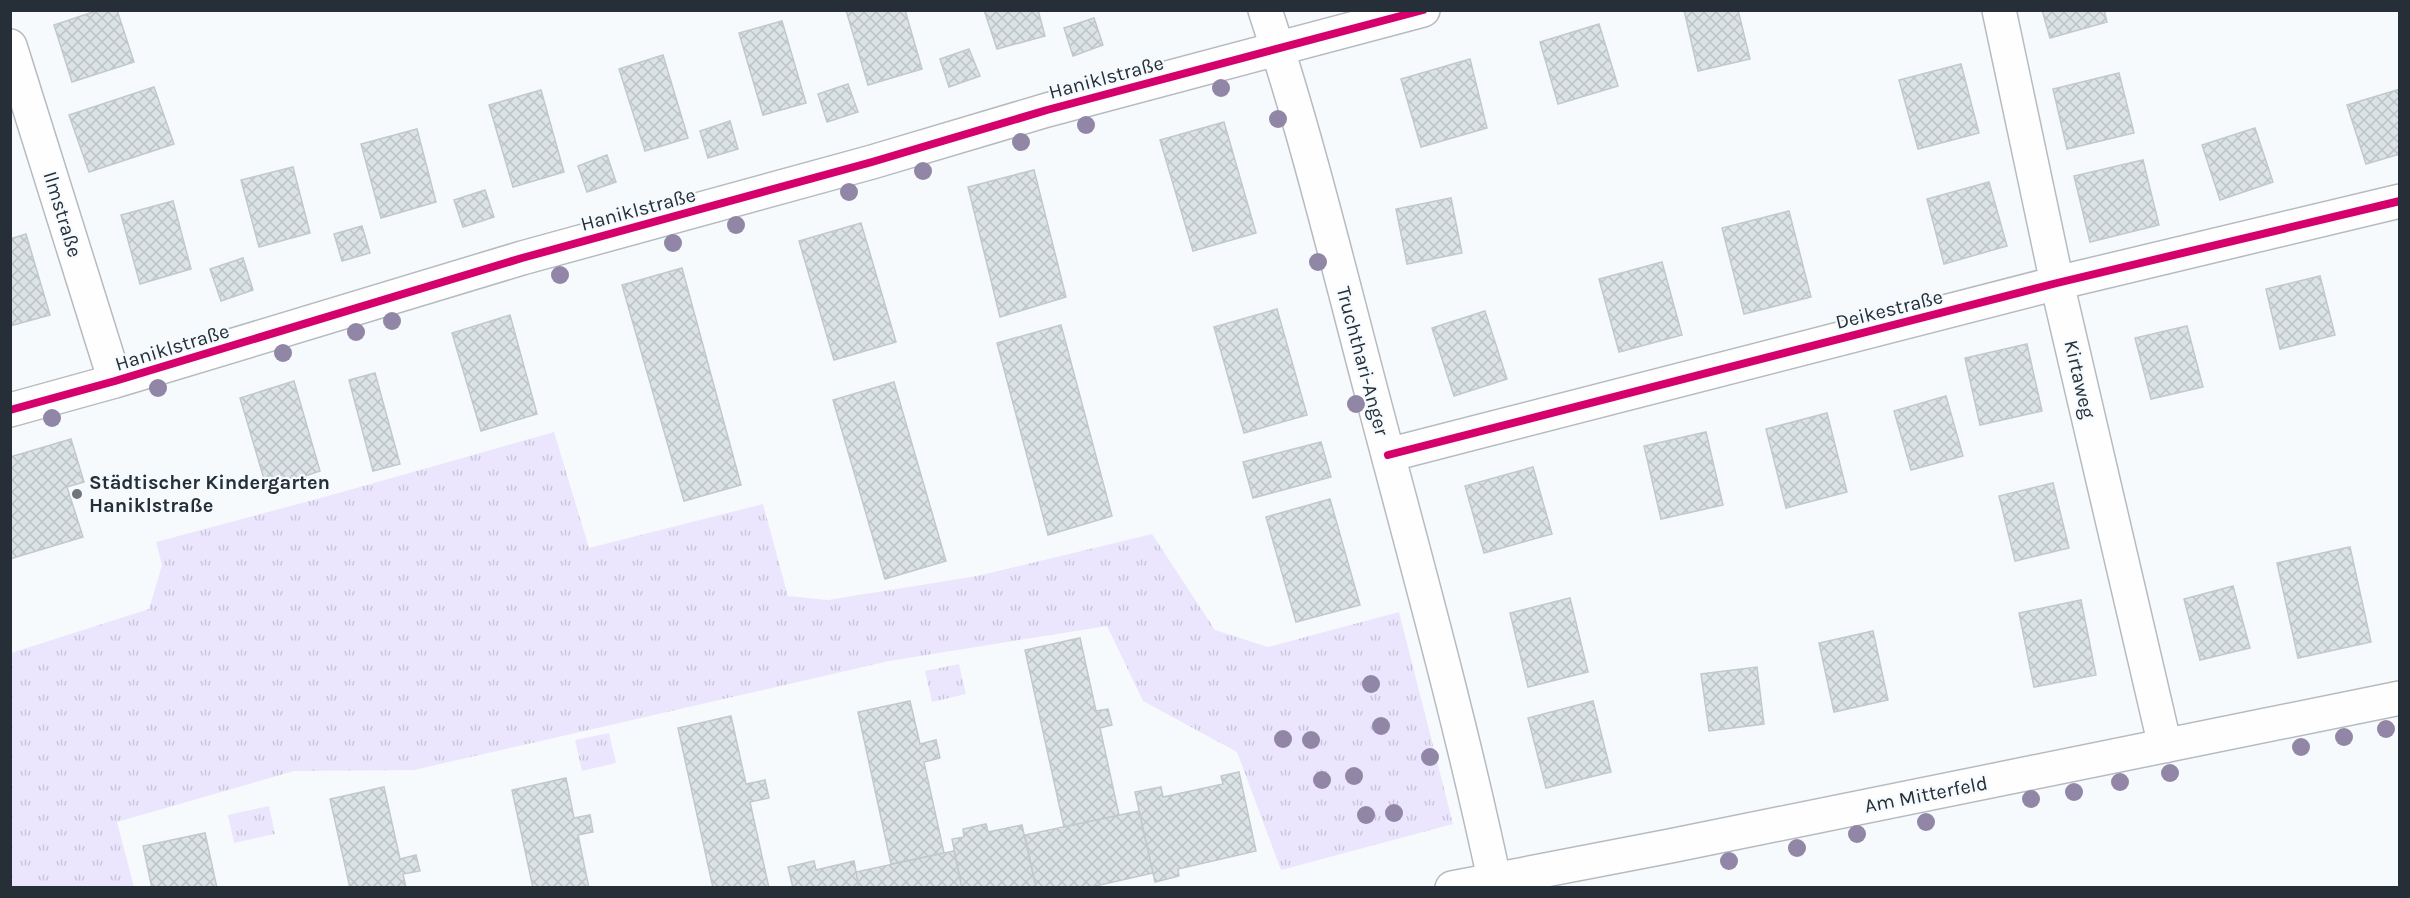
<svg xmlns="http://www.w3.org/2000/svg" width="2410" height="898" font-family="Karla,sans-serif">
	<defs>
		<pattern id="park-tufts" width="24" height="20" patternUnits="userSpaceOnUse" patternTransform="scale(1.5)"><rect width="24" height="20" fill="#ebe6fd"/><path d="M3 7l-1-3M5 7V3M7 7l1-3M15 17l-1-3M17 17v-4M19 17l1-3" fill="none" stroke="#c9c6d9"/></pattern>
		<pattern id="building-cross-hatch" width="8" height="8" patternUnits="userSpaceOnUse" patternTransform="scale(1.5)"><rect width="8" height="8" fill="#dbe3e7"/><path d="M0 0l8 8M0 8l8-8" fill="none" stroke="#bcc3c7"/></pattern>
	</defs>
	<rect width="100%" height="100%" fill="#f7fafc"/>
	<!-- park -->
	<path fill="url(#park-tufts)" d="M554 432 589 548 763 504 788 596 828 600 977 576 1152 534 1215 630 1268 647 1399 612 1453 824 1281 870 1237 752 1143 701 1107 626 889 661 414 770 294 771 117 822 134 887H11V653L149 609 162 565 156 542 328 496Z
		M959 664 966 694 932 702 925 671Z
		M609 733 616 763 582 771 575 740Z
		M269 806 275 834 234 843 228 815Z"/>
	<!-- building -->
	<path fill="url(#building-cross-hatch)" stroke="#c1c9cc" stroke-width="1.5" d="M99 10H117L134 62 72 82 54 25Z
		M846 10H905L922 69 868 85Z
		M984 10H1038L1045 36 997 49Z
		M1684 10H1738L1750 59 1698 71Z
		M2042 10H2104L2107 22 2050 38Z
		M1094 18 1103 45 1073 56 1064 28Z
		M782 21 806 103 763 115 739 33Z
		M1599 24 1618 86 1558 104 1540 42Z
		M969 49 980 76 949 87 940 59Z
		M663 55 688 138 645 151 619 69Z
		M1470 59 1487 128 1421 147 1401 79Z
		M1961 64 1979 133 1918 149 1899 80Z
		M2119 73 2134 133 2067 149 2053 89Z
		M848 84 858 112 827 122 818 94Z
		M154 87 174 144 89 172 69 115Z
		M2400 89V154L2366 164 2347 105Z
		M541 90 564 172 513 187 489 105Z
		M730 121 738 149 708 158 700 131Z
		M1224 122 1256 233 1193 251 1160 140Z
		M2255 128 2273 182 2220 200 2202 145Z
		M417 129 436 202 381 218 361 144Z
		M607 155 616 182 587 192 578 166Z
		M2143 160 2159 225 2090 242 2074 176Z
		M293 167 310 233 259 247 241 180Z
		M1034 170 1066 297 1000 317 968 187Z
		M1989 182 2007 246 1944 264 1927 199Z
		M485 190 494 217 463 227 454 200Z
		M1451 198 1462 253 1407 264 1396 209Z
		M173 201 191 269 140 284 121 215Z
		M1789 211 1811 297 1744 314 1722 228Z
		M861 223 896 342 834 360 799 241Z
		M362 226 370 253 342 261 334 234Z
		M26 234 50 315 10 326V239Z
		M243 258 253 290 221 301 210 269Z
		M1662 262 1682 335 1619 352 1599 279Z
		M682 268 741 485 684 501 622 285Z
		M2320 276 2335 335 2280 349 2266 289Z
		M1277 309 1307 415 1244 433 1214 327Z
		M1485 311 1507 379 1454 396 1432 328Z
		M510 315 537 414 481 431 452 333Z
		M1061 325 1112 516 1048 535 997 343Z
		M2187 326 2203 387 2151 399 2135 338Z
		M2027 344 2042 411 1980 425 1965 358Z
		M375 373 400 464 373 471 349 380Z
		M294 381 320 471 267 489 240 398Z
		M894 382 946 561 885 579 833 400Z
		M1946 396 1963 456 1911 470 1894 411Z
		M1827 413 1847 492 1786 508 1766 429Z
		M1706 432 1723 505 1661 519 1644 446Z
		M71 439 84 482 67 487 83 537 10 559V457Z
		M1321 442 1331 477 1253 498 1243 462Z
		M1533 467 1552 534 1484 553 1465 486Z
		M2053 483 2069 548 2015 561 1999 496Z
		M1330 499 1360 605 1296 622 1266 517Z
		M2350 547 2371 642 2298 658 2277 563Z
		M2233 586 2250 648 2200 660 2184 599Z
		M1570 598 1588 672 1528 687 1510 613Z
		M2081 600 2096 675 2034 687 2019 613Z
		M1873 631 1888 700 1834 712 1819 643Z
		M1080 638 1096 711 1108 709 1112 725 1100 728 1119 815 1064 827 1025 650Z
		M1757 667 1764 724 1709 731 1701 674Z
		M910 701 920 744 936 740 940 758 924 762 944 853 891 864 858 712Z
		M1593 701 1611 772 1546 788 1528 718Z
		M731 716 746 784 765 780 769 798 750 802 769 888H713L678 728Z
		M1239 772 1256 851 1178 869 1179 876 1155 882 1135 792 1161 787 1163 797 1223 784 1221 776Z
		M566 778 574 818 590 815 593 832 578 835 589 888H533L512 790Z
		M384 787 400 859 416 855 420 871 403 874 406 888H350L330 799Z
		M1139 811 1153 873 1087 888H1036L1025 835Z
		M986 824 988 832 1022 825 1036 888H962L952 839 964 837 963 829Z
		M205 833 217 888H152L143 846Z
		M954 851 962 888H859L856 872Z
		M814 861 816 870 854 861 859 888H793L788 867Z"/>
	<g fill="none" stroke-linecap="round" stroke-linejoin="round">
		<defs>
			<path id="minor" d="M1265 10C1308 140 1340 274 1375 406 1417 565 1462 726 1496 888
				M1999 10 2057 283 2165 746
				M10 46 115 381
				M10 410 115 381 522 258 872 162 1047 110 1423 10
				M1388 455 2057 283 2400 201
				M1452 888 1670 846 2400 698"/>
		</defs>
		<!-- minor casing -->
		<use href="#minor" stroke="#b6bbc0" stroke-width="36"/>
		<!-- minor -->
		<use href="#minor" stroke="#fefeff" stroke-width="33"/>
		<defs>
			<path id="cycleway" d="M10 410 115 381 522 258 872 162 1047 110 1423 10
				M1388 455 2057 283 2400 201"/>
		</defs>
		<!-- cycleway casing -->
		<use href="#cycleway" stroke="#f5fafe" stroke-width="11"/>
		<!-- cycleway -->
		<use href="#cycleway" stroke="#d6006c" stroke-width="8"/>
	</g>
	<!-- trees -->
	<g fill="#9186a6">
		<circle cx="1221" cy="88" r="9"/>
		<circle cx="1278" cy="119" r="9"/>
		<circle cx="1086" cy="125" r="9"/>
		<circle cx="1021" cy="142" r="9"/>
		<circle cx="923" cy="171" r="9"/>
		<circle cx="849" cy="192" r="9"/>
		<circle cx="736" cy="225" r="9"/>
		<circle cx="673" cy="243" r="9"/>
		<circle cx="1318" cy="262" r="9"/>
		<circle cx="560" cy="275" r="9"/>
		<circle cx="392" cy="321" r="9"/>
		<circle cx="356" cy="332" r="9"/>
		<circle cx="283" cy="353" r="9"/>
		<circle cx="158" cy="388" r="9"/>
		<circle cx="1356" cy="404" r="9"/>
		<circle cx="52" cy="418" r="9"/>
		<circle cx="1371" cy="684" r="9"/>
		<circle cx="1381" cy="726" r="9"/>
		<circle cx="2386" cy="729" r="9"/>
		<circle cx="2344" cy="737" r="9"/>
		<circle cx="1283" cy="739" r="9"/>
		<circle cx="1311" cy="740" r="9"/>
		<circle cx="2301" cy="747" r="9"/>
		<circle cx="1430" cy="757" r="9"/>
		<circle cx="2170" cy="773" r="9"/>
		<circle cx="1354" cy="776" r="9"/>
		<circle cx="1322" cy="780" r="9"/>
		<circle cx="2120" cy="782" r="9"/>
		<circle cx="2074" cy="792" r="9"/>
		<circle cx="2031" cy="799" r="9"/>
		<circle cx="1394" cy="813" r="9"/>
		<circle cx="1366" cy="815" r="9"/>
		<circle cx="1926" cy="822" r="9"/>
		<circle cx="1857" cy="834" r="9"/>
		<circle cx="1797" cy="848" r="9"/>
		<circle cx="1729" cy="861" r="9"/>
	</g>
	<!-- markers -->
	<circle fill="#6f767c" stroke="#f5fafe" stroke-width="2" cx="77" cy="494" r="6"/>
	<g text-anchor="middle" stroke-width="4.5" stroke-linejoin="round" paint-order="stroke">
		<!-- street labels -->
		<g font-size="20" fill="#262f37" stroke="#f5fafe">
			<text transform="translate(1106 77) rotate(-15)" y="7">Haniklstraße</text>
			<text transform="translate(638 209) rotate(-15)" y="7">Haniklstraße</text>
			<text transform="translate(63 214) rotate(73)" y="7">Ilmstraße</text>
			<text transform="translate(1889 309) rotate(-14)" y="7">Deikestraße</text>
			<text transform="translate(172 347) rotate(-17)" y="7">Haniklstraße</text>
			<text transform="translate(1363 361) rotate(75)" y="7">Truchthari-Anger</text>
			<text transform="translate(2080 379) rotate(77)" y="7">Kirtaweg</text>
			<text transform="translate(1926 794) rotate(-11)" y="7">Am Mitterfeld</text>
		</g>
		<!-- poi labels -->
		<g font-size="20" font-weight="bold" fill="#262f37" stroke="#f5fafe" text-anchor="start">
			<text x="89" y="489">Städtischer Kindergarten<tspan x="89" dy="23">Haniklstraße</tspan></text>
		</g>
	</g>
	<!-- border -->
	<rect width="2410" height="898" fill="none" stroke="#262f37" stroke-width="24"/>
</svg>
